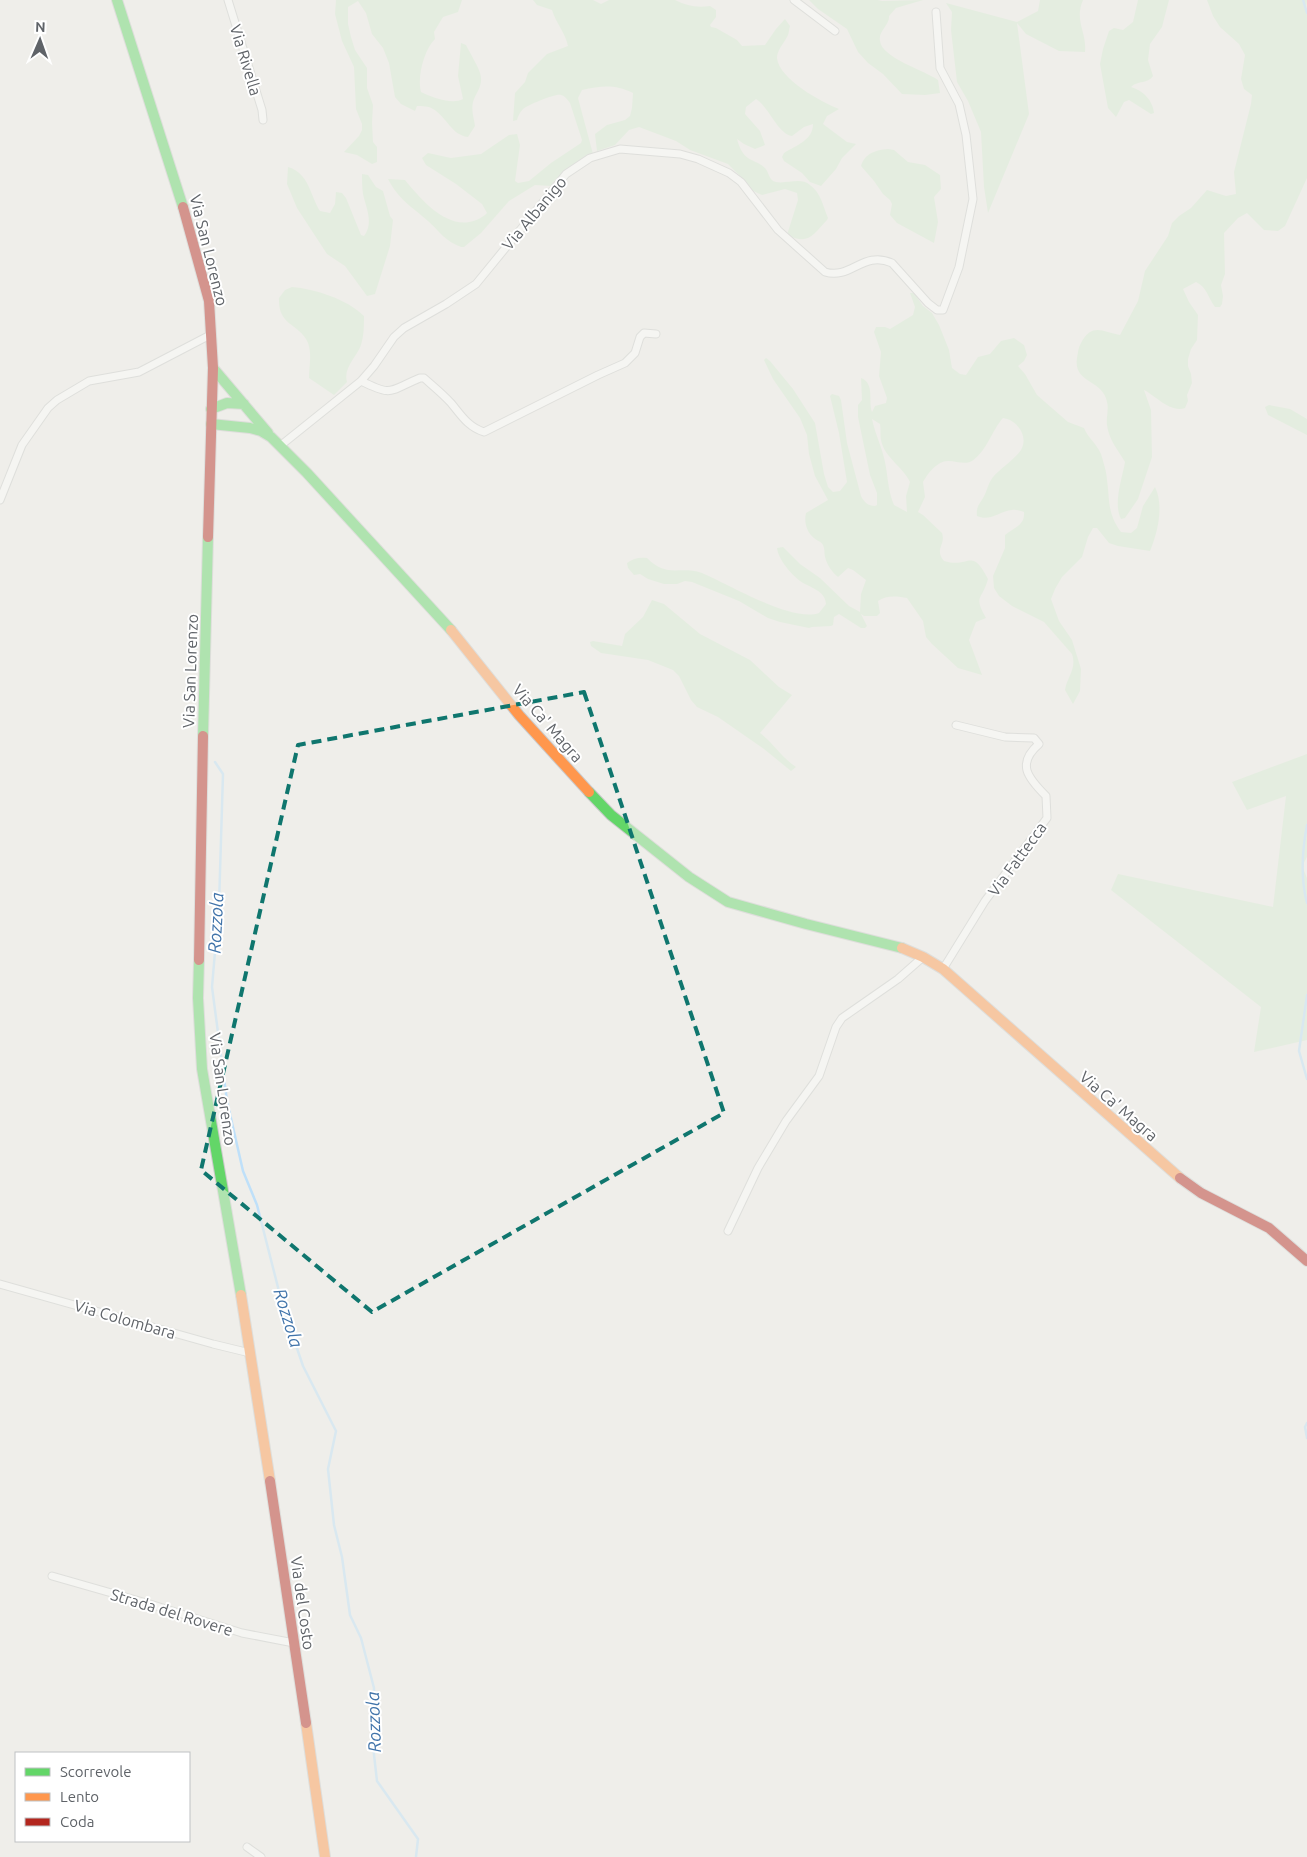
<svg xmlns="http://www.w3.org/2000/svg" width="1307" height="1857" font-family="Ubuntu,sans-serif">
	<rect width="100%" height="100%" fill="#efeeea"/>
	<!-- green -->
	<path fill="#d8ebd6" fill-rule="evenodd" d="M336 0H462L458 12 443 17 434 32 435 39C424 50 417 77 421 92 431 97 452 105 463 99L458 76 461 43 466 45C470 53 478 66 480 73 484 85 476 92 473 102 471 111 474 118 475 126L468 137C451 135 447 117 433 109 429 106 422 106 417 106L415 111 401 104 395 97 389 63 383 48 372 34 366 13 358 1 348 7V24L351 37 355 50 367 68V88L373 105 372 123 373 142 377 147V162L372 164 357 155 344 152 359 136 362 130V124L356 109 354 67 342 41 335 14Z
		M533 0H593L601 4 609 0H675C687 6 697 8 710 6L716 10V17L710 25 711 27 716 28 737 40 742 46 765 45 776 29 785 19 790 26C789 29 789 34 787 37 784 43 777 50 777 58 779 79 821 102 839 109L827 116 823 124 847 142 856 144 842 158 836 169 821 186 810 182 802 173 784 161 782 157 784 153C797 145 813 140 813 124L804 127 792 136C777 133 770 108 756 99L746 107 745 114 760 131 765 145 755 149 744 144 737 139C738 143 740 149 743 153 748 161 758 161 765 168 769 172 769 181 776 182 787 184 801 177 810 185 821 193 823 206 828 218L827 220C812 236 809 245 787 235L798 200 797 193 785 189 762 195 751 190 742 178 728 164 690 150 676 141 639 127 629 130 615 145 597 151 595 134 607 125 625 120 630 116 632 108 633 93C614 84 602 86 582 90L578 98 593 154C580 162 558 172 551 186L535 185 509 201 481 233 464 247H461C445 241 440 232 428 221 411 206 399 200 388 179L405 180C424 203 454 238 485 215L487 213 482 204 456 184 426 165 422 158 428 153 451 158 481 154 509 135 517 134 520 145 515 181 518 183 529 181 551 163 581 143 582 140 570 103C567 99 565 96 561 95 556 93 528 105 523 109 520 112 518 116 517 120L513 121 515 93 525 82 528 73 547 54 568 46C565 32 556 23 552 10L537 5Z
		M809 0H878L882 1 923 0 896 8 889 16C890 25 878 31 880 41 882 58 924 70 938 80L940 93 925 95 902 94 883 74 868 63 858 52 847 29 818 9Z
		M1040 0H1083C1074 21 1087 32 1085 52L1059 51 1026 34 1017 23 1029 114 988 213 984 187 981 132 968 101 957 82 951 30 952 12 946 3 1017 22 1038 11Z
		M1138 0H1169L1162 27 1150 44 1148 60 1153 76C1148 84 1138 80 1131 87 1142 90 1153 100 1154 113L1151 114 1129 100 1124 102 1116 117 1108 108 1100 64 1103 49 1109 31 1114 28 1123 30 1133 22Z
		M1207 0H1307L1306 10 1307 14V178L1285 226 1278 231 1264 230 1247 213 1238 218 1224 233 1225 274 1221 285 1223 296 1222 304 1220 307H1215C1208 298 1207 287 1196 282L1183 289 1189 302 1198 315 1197 340 1191 349 1188 359V366L1191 374 1192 383 1187 395 1188 401 1185 408C1170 413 1156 396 1144 390L1151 410 1152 457 1138 499 1125 518 1121 519C1113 503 1122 479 1125 462 1118 450 1109 440 1107 425 1106 417 1109 409 1107 402 1103 379 1073 384 1077 358 1078 353 1078 348 1081 343 1092 322 1103 332 1120 335L1138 301 1145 271 1168 236 1172 223 1179 216 1191 208 1207 190 1226 196 1236 194 1234 172 1251 104 1252 95 1244 89 1241 79 1245 55 1239 44 1220 27 1213 16Z
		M888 149 894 150 908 162 925 165 940 175 941 189 934 197 938 222 934 243 897 223 890 215 892 204 890 200 883 194 874 181 861 166C865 153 876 150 888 149Z
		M288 167C309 173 310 195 320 211L330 213 335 204 336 192 342 193 346 198 361 235 364 236C374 223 366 208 363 194 362 187 362 180 362 174L368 175 376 187 383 191 390 216 393 220 390 246 375 294 367 296 345 266 327 254 297 208 287 184Z
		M292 287C315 289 347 299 364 316 364 326 364 335 361 345 356 358 343 368 347 382L334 395 309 378C309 366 313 350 306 339 296 323 278 325 279 298L285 290Z
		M910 293H914L923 306 932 313 939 325 949 350 952 368 960 374 966 375 978 357 990 354 1001 341 1014 338 1024 345 1027 355 1024 361 1018 366 1025 374 1037 395 1068 422 1084 428C1088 438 1097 444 1101 454 1103 461 1107 473 1107 480 1110 501 1107 513 1121 532L1131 533 1137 528 1143 506 1155 487C1164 505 1158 532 1150 551L1118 546 1109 543 1097 528H1093L1088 537 1082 557 1062 577 1055 589 1051 599 1059 621 1072 640 1081 669 1080 691 1073 704 1065 690C1067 677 1077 669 1072 654L1044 622 1012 606 999 596 994 588 993 576 1005 548V535C1014 527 1025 526 1024 512 1020 511 1016 509 1012 510 1000 511 990 522 977 516 976 507 979 505 983 498 987 492 988 483 993 477 1001 468 1014 460 1021 450 1029 436 1017 420 1003 418 992 430 987 451 972 461 965 465 956 461 949 461 938 460 928 473 923 482L925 497 918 512 923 515 942 533C946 545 934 549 944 561 970 569 971 546 988 579 982 601 973 595 986 618L976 622 969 640 982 675 958 668 932 644 926 637 923 621 907 598C897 596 886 595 878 601L880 613 877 616H864L861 614 867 626 865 628H861L839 614 834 617 833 625 831 626 812 627 809 628 780 622 768 618 739 601 692 582 685 581 677 584H664L648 579 640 574 634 575 628 568 627 563C633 558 640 557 647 558 668 579 679 565 702 573 728 584 793 623 819 613L826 604C825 590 810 588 800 581 791 574 778 559 777 548L783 547 800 564 820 578 849 606 860 612 861 594 866 580 853 570 848 568 838 577C832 572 827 565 825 557 824 553 825 549 823 545 821 541 817 541 814 538 806 532 804 521 806 513L828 500 815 476 809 454 807 435 800 418 773 379 764 360 766 358 770 361 793 389 815 423 824 474 828 487 833 492 840 491 847 482 839 433 830 396 832 394 839 396 841 400 847 443 861 496C864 502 868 506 875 506L877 505V493L870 475 858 417V405L862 400 861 378C875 383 868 401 872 412L875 406 886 403 887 398 879 376 881 352 874 332 876 327H885L890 329 913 315 915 307ZM872 419 880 424C881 429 880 434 881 440 884 457 903 467 910 482L906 496 907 512 894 505C888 491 888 477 885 462 882 447 875 434 872 419Z
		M1269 405 1290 409 1307 419V435L1268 415 1265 407Z
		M652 600 664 604 700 634 750 660 779 687 792 695 760 733C773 743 782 758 796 767L791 771 764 749 718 717 697 707 691 700 679 676 673 670 648 660 601 653 591 646 590 642 593 641 622 646 625 634 643 617Z
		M1307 754V857L1302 866 1307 878V1040L1254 1052 1261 1007 1111 890 1118 874 1273 907 1286 796 1247 810 1232 782Z"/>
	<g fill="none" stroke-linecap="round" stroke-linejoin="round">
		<!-- stream -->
		<path stroke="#bfe0f9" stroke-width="2.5" d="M1303 0 1307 13
			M215 762 223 774 219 905 212 987 227 1101 243 1171 257 1205 283 1307 303 1366 336 1431 328 1469 334 1525 342 1557 350 1615 361 1638 374 1688 373 1746 377 1781 418 1839 416 1857
			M1307 825C1302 851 1300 877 1307 903
			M1307 995 1299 1051 1307 1079
			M1307 1423 1305 1427 1307 1438"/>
		<defs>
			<path id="street" d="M228 0 262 110 263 120
				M794 0 835 31
				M361 381C394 397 388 391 420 378H424C433 386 443 394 451 403 461 415 468 427 484 432L598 375 625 363 635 353 640 337 644 333 656 334
				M280 446 361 381 374 366 394 337 404 328 446 304 476 284 566 174 590 158 620 149 680 154 698 159 729 173 741 182 778 230 825 272C851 280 863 250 892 263L928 303 937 310H943L959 267 973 199 966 135 959 104 940 68 936 12
				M0 500 22 445 48 408 57 400 89 381 139 372 212 334
				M943 969 985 901 1047 818 1046 796C1028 778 1016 764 1039 744L1034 738 1005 737 956 725
				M728 1231 758 1168 786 1121 819 1076 836 1027 842 1018 898 979 923 957
				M0 1284 213 1344 250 1353
				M52 1576 150 1604 242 1633 294 1643
				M247 1847 261 1857"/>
			<path id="fast" d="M117 0 183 207
				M213 368 268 433
				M211 409 227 403 244 404
				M211 424 250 428 261 431 271 437 307 473 451 630
				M203 736 208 537
				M589 792 611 815 689 877 728 902 806 924 902 948
				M199 960 198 998 202 1069 241 1295"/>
			<path id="slow" d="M451 630 519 715 589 792
				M902 948 923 957 943 969 1180 1178
				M241 1295 270 1481
				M306 1723 325 1857"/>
			<path id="jam" d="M183 207 209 301 213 368 208 537
				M199 960 203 736
				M1180 1178 1201 1193 1269 1228 1307 1261
				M270 1481 306 1723"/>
		</defs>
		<!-- street casing -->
		<use href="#street" stroke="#cbcccc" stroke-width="9"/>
		<!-- fast casing -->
		<use href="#fast" stroke="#cacacb" stroke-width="12"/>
		<!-- slow casing -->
		<use href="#slow" stroke="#cacacb" stroke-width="12"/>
		<!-- jam casing -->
		<use href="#jam" stroke="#cacacb" stroke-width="12"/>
		<!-- street -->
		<use href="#street" stroke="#fdfcfc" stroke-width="7"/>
		<!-- fast -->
		<use href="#fast" stroke="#63d668" stroke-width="10"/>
		<!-- slow -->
		<use href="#slow" stroke="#ff974d" stroke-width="10"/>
		<!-- jam -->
		<use href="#jam" stroke="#b3261e" stroke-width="10"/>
	</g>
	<!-- marked area -->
	<path d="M0 0H1307V1857H0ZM584 692 724 1113 372 1312 201 1170 298 745Z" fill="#efeeea" fill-opacity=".55" fill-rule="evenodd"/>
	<path fill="none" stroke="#0f766e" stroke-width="4" stroke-dasharray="10 6" stroke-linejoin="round" d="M584 692 724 1113 372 1312 201 1170 298 745Z"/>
	<g text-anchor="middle" stroke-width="4" stroke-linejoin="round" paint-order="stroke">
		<!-- street labels -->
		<g font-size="16" fill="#5f6368" stroke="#fff">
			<text transform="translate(246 60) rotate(73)" y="6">Via Rivella</text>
			<text transform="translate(534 213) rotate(-50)" y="6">Via Albanigo</text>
			<text transform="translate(209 250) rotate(76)" y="6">Via San Lorenzo</text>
			<text transform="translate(190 671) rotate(-88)" y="6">Via San Lorenzo</text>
			<text transform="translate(548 723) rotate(49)" y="6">Via Ca' Magra</text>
			<text transform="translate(1017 859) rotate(-54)" y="6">Via Fattecca</text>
			<text transform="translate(223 1089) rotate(82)" y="6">Via San Lorenzo</text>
			<text transform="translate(1119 1106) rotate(41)" y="6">Via Ca' Magra</text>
			<text transform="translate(125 1319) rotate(16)" y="6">Via Colombara</text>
			<text transform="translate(303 1603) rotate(82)" y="6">Via del Costo</text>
			<text transform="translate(172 1612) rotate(17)" y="6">Strada del Rovere</text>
		</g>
		<!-- water labels -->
		<g font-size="18" font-style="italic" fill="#4174aa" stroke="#fff">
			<text transform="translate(216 923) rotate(-87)" y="6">Rozzola</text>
			<text transform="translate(288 1318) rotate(73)" y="6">Rozzola</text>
			<text transform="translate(374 1722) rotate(-92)" y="6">Rozzola</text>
		</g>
	</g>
	<!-- legend -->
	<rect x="15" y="1752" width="175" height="90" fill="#ffffff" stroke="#bfc1c3"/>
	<rect x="25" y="1768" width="25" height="8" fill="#63d668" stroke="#bfc1c3"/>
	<text x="60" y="1777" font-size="15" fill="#5f6368">Scorrevole</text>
	<rect x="25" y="1793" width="25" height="8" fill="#ff974d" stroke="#bfc1c3"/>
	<text x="60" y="1802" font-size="15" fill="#5f6368">Lento</text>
	<rect x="25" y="1818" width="25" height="8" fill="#b3261e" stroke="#bfc1c3"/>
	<text x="60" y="1827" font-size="15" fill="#5f6368">Coda</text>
	<!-- north arrow -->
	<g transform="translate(40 40) rotate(2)" stroke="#ffffff" stroke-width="4" paint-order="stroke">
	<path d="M0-4L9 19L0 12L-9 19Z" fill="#5f6368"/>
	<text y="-8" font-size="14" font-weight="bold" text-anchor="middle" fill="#5f6368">N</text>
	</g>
</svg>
